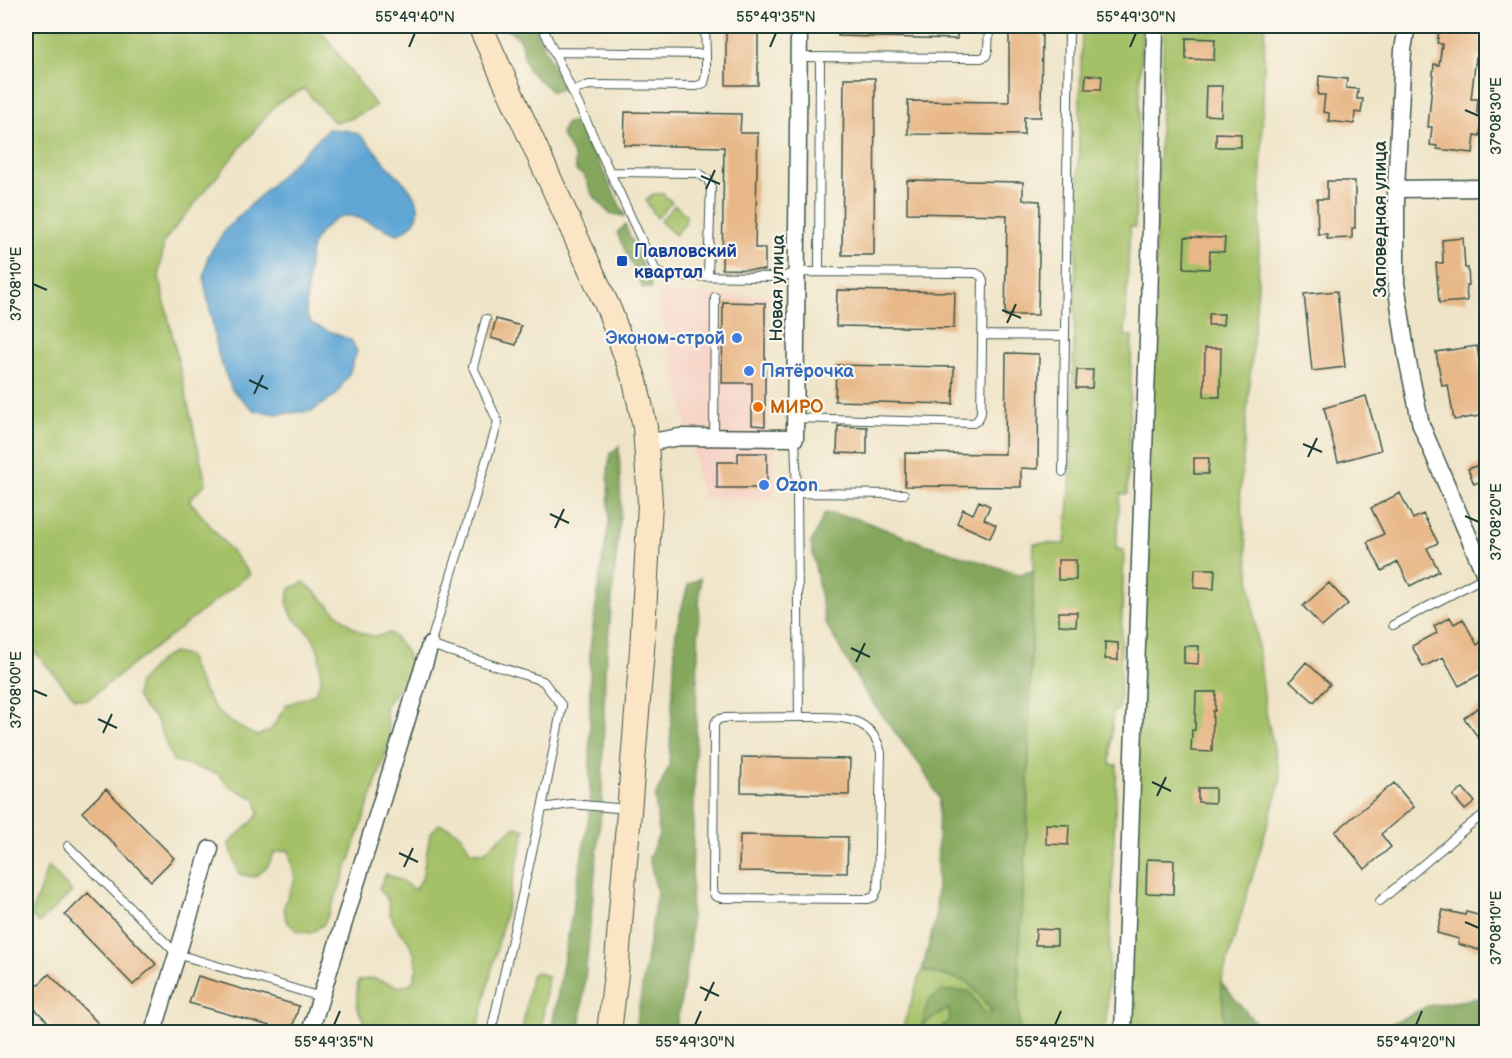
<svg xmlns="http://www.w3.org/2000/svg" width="1512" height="1058" font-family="'Balsamiq Sans',sans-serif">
	<rect width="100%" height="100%" fill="#fbf7ec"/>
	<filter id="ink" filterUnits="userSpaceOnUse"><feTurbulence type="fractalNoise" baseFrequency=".0167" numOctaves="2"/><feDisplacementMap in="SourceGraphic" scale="12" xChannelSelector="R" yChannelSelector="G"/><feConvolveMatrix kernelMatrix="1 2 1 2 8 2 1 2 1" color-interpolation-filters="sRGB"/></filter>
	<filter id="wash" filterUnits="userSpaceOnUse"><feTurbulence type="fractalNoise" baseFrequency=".008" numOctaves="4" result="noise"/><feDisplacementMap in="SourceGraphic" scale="24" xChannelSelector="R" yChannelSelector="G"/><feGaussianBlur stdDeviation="1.35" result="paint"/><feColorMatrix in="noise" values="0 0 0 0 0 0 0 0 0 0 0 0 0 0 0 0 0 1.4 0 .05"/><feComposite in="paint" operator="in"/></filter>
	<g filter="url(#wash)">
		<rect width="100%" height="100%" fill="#efe4c7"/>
		<!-- built -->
		<path fill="#f6d2c5" d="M658 294 767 296V449L775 450 774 499 702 498Z"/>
		<!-- green -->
		<path fill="#a5c168" stroke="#627f4e" stroke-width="1.5" d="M26 26H318L376 106 350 119 334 122 304 89 277 103 164 241 159 277 206 483 189 500 250 574 87 700 75 698 26 642Z
			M1082 26H1142L1135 227H1130L1125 336H1132L1127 494H1120L1116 549 1124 550 1119 711H1113L1110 764 1117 765 1106 1032H1019V961L1027 831 1034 543 1065 544 1070 492Z
			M1164 26H1265L1258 284 1240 493 1266 713 1281 779 1221 983 1225 1032H1129L1128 977Z
			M653 194H663L672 202 657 218 646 201Z
			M675 205 686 215 685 224 675 235 660 221Z
			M303 582C323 595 352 637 375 636 380 636 385 634 390 633 403 646 409 651 411 670L385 707 390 737 385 756 343 880 324 924 311 933 297 931 286 921 284 906 295 879 289 850 275 852 267 867 255 877 239 874 229 844C240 829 249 829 259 813L256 799 229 786 218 774 173 761 156 719 145 709 136 696 139 682 160 660 172 653 188 656C193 671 209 703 220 714 231 723 244 730 257 736L271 730 286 705 314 694 321 681 319 652 313 637 292 616 287 602 290 589Z
			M439 824C457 830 462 833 470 851L484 852C496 843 503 832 517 827L525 830 477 1032H410L396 1026 366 1024C355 1008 356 1000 358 981L372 978 400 987 413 982 417 968 414 953 407 939 397 928 390 914 388 900 379 888 386 874 402 881 414 890 422 879 430 834Z
			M48 866 72 892 39 923 31 915Z
			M922 970 968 982 993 1012 984 1013 969 991 922 1024 950 1008V1020L936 1032H901Z
			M537 972 548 977 541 1032H522L531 975Z"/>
		<!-- forest -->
		<path fill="#84a75c" stroke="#527248" stroke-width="1.5" d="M501 26H534L564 88 552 92C545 83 536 80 530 72 521 62 526 47 517 36 513 32 505 30 501 26Z
			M579 121 625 216 610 214 592 194 584 175 576 171 574 157 561 134 566 123Z
			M625 225 652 288H643L617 233Z
			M619 446 621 506 605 672 602 801 580 1032H551L590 810V649L600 576 609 523 608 468 611 453Z
			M825 513 855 518 922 543 1019 574 1033 571 1027 831 1019 961V1032H936L950 1020 949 1008 922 1025 928 1001 943 991H969L984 1013 993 1012 968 982 922 970 936 917 939 798 920 765 866 694 825 622 811 543Z
			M700 578 690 951 675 1032H635L657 892 649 858 659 834 655 798 669 766 676 630 688 585Z
			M1221 983 1264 1032H1225Z
			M1486 997V1032H1374L1428 1006Z"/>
		<!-- water -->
		<path fill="#5ea6d5" stroke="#3e7284" stroke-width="1.5" d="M328 129C338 129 351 130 360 135 369 142 377 154 385 163 406 185 441 212 398 234 382 229 368 219 350 216 335 213 314 236 311 250 307 269 307 295 306 315L312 324 351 340 357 351 349 374 336 395 312 411 279 414 255 411 232 390 219 358 204 280 208 256 225 230Z"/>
		<g id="blocks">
			<!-- building -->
			<path fill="#e8b888" d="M726 26H758V85H726Z
				M839 26H957V39L838 36Z
				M1009 26H1042L1041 117H1024V135L908 134V101L1009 102Z
				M1440 26H1486L1485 59 1476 57 1471 99H1478L1477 113 1482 114 1480 136 1475 135 1473 153 1437 149V146L1430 145 1432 127H1428L1434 64 1439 65 1442 44 1437 43Z
				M1186 38 1215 39 1214 60 1186 59Z
				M1086 75 1102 76 1101 89H1085Z
				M1319 76 1347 79 1346 88 1358 89 1357 99H1363L1361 113 1355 112 1354 124 1329 121V113L1323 112 1325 95H1318Z
				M844 78H875L874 255H842Z
				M1206 86H1222L1221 116 1205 115Z
				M625 112 741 114 740 133H758L755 248H765V270L722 269 724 147 624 145Z
				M1216 133 1241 134V147H1216Z
				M907 180 1023 182V200L1040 201 1038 315H1005L1007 215 907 213Z
				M1327 181H1355V228H1352V238L1327 239V234H1318L1317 199H1327Z
				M1185 237 1225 238 1224 252 1210 251 1209 269 1184 268Z
				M1463 238 1465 268H1468L1469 285H1466L1467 301 1439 303 1436 263H1443L1442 240Z
				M837 290 955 292 954 328 836 326Z
				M1337 291 1345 367 1312 371 1304 294Z
				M723 302 765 303V426L752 425V383H722Z
				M1209 314H1224L1223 325H1208Z
				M496 319 521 326 516 345 491 338Z
				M1477 346 1482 379 1485 378 1486 390V415L1454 420 1448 385 1442 386 1436 352Z
				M1205 348H1221L1220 397H1204Z
				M1006 353 1039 354 1038 469 1021 468V487L905 486V453L1005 454Z
				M836 365 954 367 953 404 835 401Z
				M1077 370H1093L1092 388H1076Z
				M1366 396 1381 450 1338 462 1324 408Z
				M838 426 867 427V454L837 453Z
				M738 453H767V488H717V462H738Z
				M1194 458H1209L1208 474H1194Z
				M1486 462V479L1474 484 1468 469Z
				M1400 493 1413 519 1423 514 1438 543 1427 548 1439 571 1410 586 1398 562 1382 571 1367 542 1384 534 1371 508Z
				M979 501 990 506 984 519 996 525 990 538 957 523 963 509 973 514Z
				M1058 560H1076V580H1058Z
				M1195 569H1215L1214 589 1194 588Z
				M1329 583 1348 604 1322 627 1303 606Z
				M1059 612H1077L1076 626 1059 625Z
				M1450 617 1454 624 1463 619 1477 645 1481 642 1486 653V671L1459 686 1443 657 1423 667 1412 646 1437 633 1434 626Z
				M1105 642 1118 643V660L1105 659Z
				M1184 646H1199L1198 664 1184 663Z
				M1306 662 1330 684 1314 702 1290 681Z
				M1196 692H1216L1215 711H1213L1212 752 1191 751 1192 730H1195Z
				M1486 702V735L1480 740 1464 718Z
				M742 757 850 759 849 795 741 792Z
				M1394 783 1414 807 1381 834 1391 847 1365 869 1335 832Z
				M1198 788H1215V803L1198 802Z
				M1463 788 1475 802 1465 810 1453 796Z
				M106 789 174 858 151 881 82 812Z
				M1046 824 1069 825 1068 845 1046 844Z
				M740 835 848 837 847 873 739 871Z
				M1147 859 1174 860 1173 894 1146 893Z
				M88 893 156 964 133 985 65 915Z
				M1443 910 1465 915 1466 912 1486 917V946L1481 945 1479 950 1458 944 1459 939 1437 933Z
				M1036 929 1057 930V945H1035Z
				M49 974 107 1032H58L26 1000V997Z
				M198 976 299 1006 291 1032 189 1003Z"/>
		</g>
	</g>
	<g filter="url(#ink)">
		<use href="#blocks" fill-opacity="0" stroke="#3e564a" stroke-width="1.5"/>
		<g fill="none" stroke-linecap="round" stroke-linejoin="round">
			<defs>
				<path id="lane" d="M542 26 554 52 706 54 705 26
					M554 52 655 269 659 273 665 276 782 277 796 272 976 273 981 276 983 280 981 413 978 420 973 423 795 418
					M798 57 981 58 986 56 988 50 989 26
					M572 91 589 85 697 86 704 83 706 75V54
					M610 172 698 173 708 180 711 186 708 276
					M819 272 820 57
					M486 319 473 367 498 422 430 645 543 681 562 706 542 808 491 1032
					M982 335 1065 336 1069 26
					M714 437 715 297
					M795 438 797 493 799 717 723 718 717 720 714 725 713 890 715 896 721 898 868 899 874 897 878 888 881 753C871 711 833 718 799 717
					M1063 472 1065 336
					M797 493 904 494
					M1393 625 1486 576
					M542 808 571 804 628 809
					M68 846 177 954 321 997
					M1380 901 1472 823 1486 813"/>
				<path id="street" d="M1407 26 1403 50 1396 189V283L1407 358 1421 425 1486 577
					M1396 189 1486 188
					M646 443 680 437 795 438 799 26
					M153 1032 210 849
					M310 1032 430 645
					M1123 1032 1149 312 1155 26"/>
				<path id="secondary" d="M480 26 610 312 635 381 645 427 650 503 642 650 616 974 609 1032"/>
			</defs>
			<!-- lane casing -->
			<use href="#lane" stroke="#3e564a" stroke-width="10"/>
			<!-- street casing -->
			<use href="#street" stroke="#3e564a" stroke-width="19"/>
			<!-- secondary casing -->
			<use href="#secondary" stroke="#3e564a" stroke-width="26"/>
			<!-- lane -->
			<use href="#lane" stroke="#fff" stroke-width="8"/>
			<!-- street -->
			<use href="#street" stroke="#fff" stroke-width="16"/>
			<!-- secondary -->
			<use href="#secondary" stroke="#fce5c4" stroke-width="24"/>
		</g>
	</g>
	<!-- ticks -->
	<path fill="none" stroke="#1f3d34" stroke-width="2" d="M409 47 415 33M770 47 776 33M1130 47 1136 33M1465 110 1479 116M701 176 720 184M706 189 715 170M33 284 47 290M1002 310 1021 318M1007 323 1016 304M249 380 268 389M254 394 263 375M1303 444 1322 452M1308 457 1317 438M550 514 569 523M1465 516 1479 522M555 528 564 509M851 648 870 657M856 662 865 643M33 690 47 696M98 719 117 728M103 733 112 714M1152 782 1171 791M1157 796 1166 777M399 853 418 862M404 867 413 848M1465 922 1479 928M700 987 719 996M705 1001 714 982M334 1025 340 1011M695 1025 701 1011M1055 1025 1061 1011M1416 1025 1422 1011"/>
	<!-- markers -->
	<rect fill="#1a4fb4" stroke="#fbf7ec" stroke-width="2" x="616" y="255" width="12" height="12" rx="3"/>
	<g fill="#3f7fe0" stroke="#fbf7ec" stroke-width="2">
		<circle cx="737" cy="338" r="6"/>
		<circle cx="749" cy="371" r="6"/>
		<circle cx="764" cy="485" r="6"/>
	</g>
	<circle fill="#e8710a" stroke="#fbf7ec" stroke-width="2" cx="758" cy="407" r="6"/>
	<g text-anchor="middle" stroke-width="4.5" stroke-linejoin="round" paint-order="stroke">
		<!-- street labels -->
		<g font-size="18" fill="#1f3d34" stroke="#fbf7ec">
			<text transform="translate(1380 219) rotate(-90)" y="6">Заповедная улица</text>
			<text transform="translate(777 288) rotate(-89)" y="6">Новая улица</text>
		</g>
		<!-- transit labels -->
		<g font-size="18" font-weight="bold" fill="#164399" stroke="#fbf7ec" text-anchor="start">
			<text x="634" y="257">Павловский<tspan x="634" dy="21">квартал</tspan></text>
		</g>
		<!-- shop labels -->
		<g font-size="18" font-weight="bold" fill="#366cbe" stroke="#fbf7ec" text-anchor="start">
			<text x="725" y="344" text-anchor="end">Эконом-строй</text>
			<text x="761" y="377">Пятёрочка</text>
			<text x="776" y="491">Ozon</text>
		</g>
		<!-- food labels -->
		<g font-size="18" font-weight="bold" fill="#c56008" stroke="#fbf7ec" text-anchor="start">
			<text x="770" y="413">МИРО</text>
		</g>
	</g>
	<!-- margin -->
	<rect width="1512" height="1058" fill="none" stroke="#fbf7ec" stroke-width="66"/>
	<rect x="33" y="33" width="1446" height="992" fill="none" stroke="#1f3d34" stroke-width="2"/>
	<g font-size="15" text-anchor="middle" fill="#1f3d34">
		<text x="415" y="22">55°49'40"N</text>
		<text x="776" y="22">55°49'35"N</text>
		<text x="1136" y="22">55°49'30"N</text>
		<text transform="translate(1496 116) rotate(-90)" y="5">37°08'30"E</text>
		<text transform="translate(16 284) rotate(-90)" y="5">37°08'10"E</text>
		<text transform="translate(1496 522) rotate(-90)" y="5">37°08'20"E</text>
		<text transform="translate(16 690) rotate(-90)" y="5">37°08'00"E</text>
		<text transform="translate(1496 928) rotate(-90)" y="5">37°08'10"E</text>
		<text x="334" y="1047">55°49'35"N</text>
		<text x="695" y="1047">55°49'30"N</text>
		<text x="1055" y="1047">55°49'25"N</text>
		<text x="1416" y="1047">55°49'20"N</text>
	</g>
</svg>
